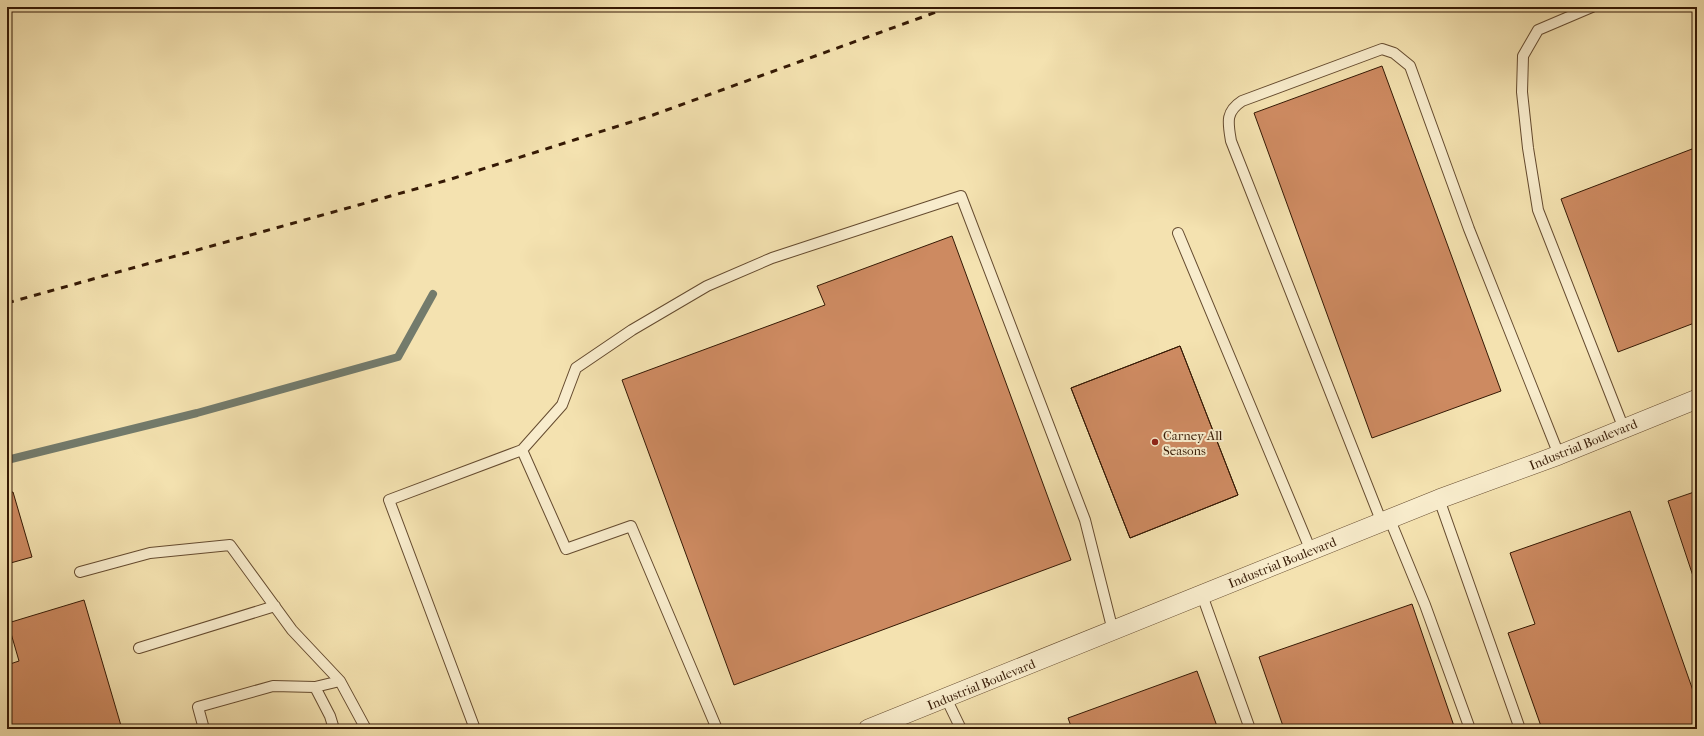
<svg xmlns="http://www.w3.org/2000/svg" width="1704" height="736" font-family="'IM FELL French Canon',serif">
	<rect width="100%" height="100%" fill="#f4e2b0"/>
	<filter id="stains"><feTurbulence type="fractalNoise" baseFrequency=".005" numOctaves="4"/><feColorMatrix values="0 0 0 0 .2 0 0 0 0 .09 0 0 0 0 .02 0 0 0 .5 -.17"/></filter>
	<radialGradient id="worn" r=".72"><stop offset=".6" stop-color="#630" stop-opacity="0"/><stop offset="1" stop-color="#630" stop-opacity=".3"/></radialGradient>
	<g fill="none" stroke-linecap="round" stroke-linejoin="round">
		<!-- stream -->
		<path stroke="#737b6c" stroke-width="8" d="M7 460 197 413 398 357 433 294"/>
	</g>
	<!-- building -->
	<path fill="#cd8a61" stroke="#351904" d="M1382 66 1501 391 1372 438 1254 113Z
		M1692 149 1697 162V322L1618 352 1561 199Z
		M952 236 1071 560 734 685 622 380 825 305 817 286Z
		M1180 346 1238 495 1130 538 1071 388Z
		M1180 346 1238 495 1130 538 1071 388Z
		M1697 491V588L1668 501Z
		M13 492 32 557 7 564V493Z
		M1630 511 1697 702V729H1542L1508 633 1535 624 1510 553Z
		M84 600 122 729H7V665L19 661 8 623Z
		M1412 604 1455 729H1284L1259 657Z
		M1197 671 1218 729H1072L1068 718Z"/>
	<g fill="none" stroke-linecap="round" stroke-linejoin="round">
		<defs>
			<path id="service" d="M1592 7 1538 30 1523 56 1522 92 1528 148 1538 210 1624 429
				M1178 233 1311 551
				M522 450 566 549 631 526 717 729
				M1439 499 1520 729
				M1390 520 1425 605 1470 729
				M1382 523 1231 141C1228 123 1225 112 1242 101L1382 49 1394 53 1410 66 1469 229 1559 455
				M80 572 150 553 230 545 292 630 340 681 366 729
				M1202 595 1250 729
				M139 648 275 606
				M315 687 330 716 334 729
				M946 698 961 729
				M204 729 198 707 273 686 315 687 340 681
				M475 729 389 500 522 450 562 405 576 368 632 330 707 286 772 258 961 196 1085 520 1113 631"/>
			<path id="minor" d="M868 729 1439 499 1559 455 1697 399"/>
		</defs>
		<!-- service casing -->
		<use href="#service" stroke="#654b2f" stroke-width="12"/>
		<!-- minor casing -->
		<use href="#minor" stroke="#654b2f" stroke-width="20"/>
		<!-- service -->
		<use href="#service" stroke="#f8eccc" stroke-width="10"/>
		<!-- minor -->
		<use href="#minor" stroke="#f8eccc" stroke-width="19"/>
		<!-- rail -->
		<path stroke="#351904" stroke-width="3" stroke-dasharray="7 7" stroke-linecap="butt" d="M7 303 448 180 653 115 950 7"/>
	</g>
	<!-- markers -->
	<circle fill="#8f2418" stroke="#f8eccc" stroke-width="1.5" cx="1155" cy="442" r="4"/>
	<g text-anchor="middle" stroke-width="4" stroke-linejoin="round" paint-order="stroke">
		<!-- poi labels -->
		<g font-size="13" fill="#351904" stroke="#f8eccc" text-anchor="start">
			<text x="1163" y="440">Carney All<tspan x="1163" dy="15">Seasons</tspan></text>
		</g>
		<!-- street labels -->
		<g font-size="13" fill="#351904" stroke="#f8eccc">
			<text transform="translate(1583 444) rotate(-22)" y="5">Industrial Boulevard</text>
			<text transform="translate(1282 562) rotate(-22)" y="5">Industrial Boulevard</text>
			<text transform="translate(981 684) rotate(-22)" y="5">Industrial Boulevard</text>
		</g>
	</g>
	<!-- margin -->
	<rect width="1704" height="736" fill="none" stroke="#f4e2b0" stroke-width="24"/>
	<rect x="8" y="8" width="1688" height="720" fill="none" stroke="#351904" stroke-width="2"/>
	<rect x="12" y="12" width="1680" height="712" fill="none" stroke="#351904"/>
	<rect width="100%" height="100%" filter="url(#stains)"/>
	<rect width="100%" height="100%" fill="url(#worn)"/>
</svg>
